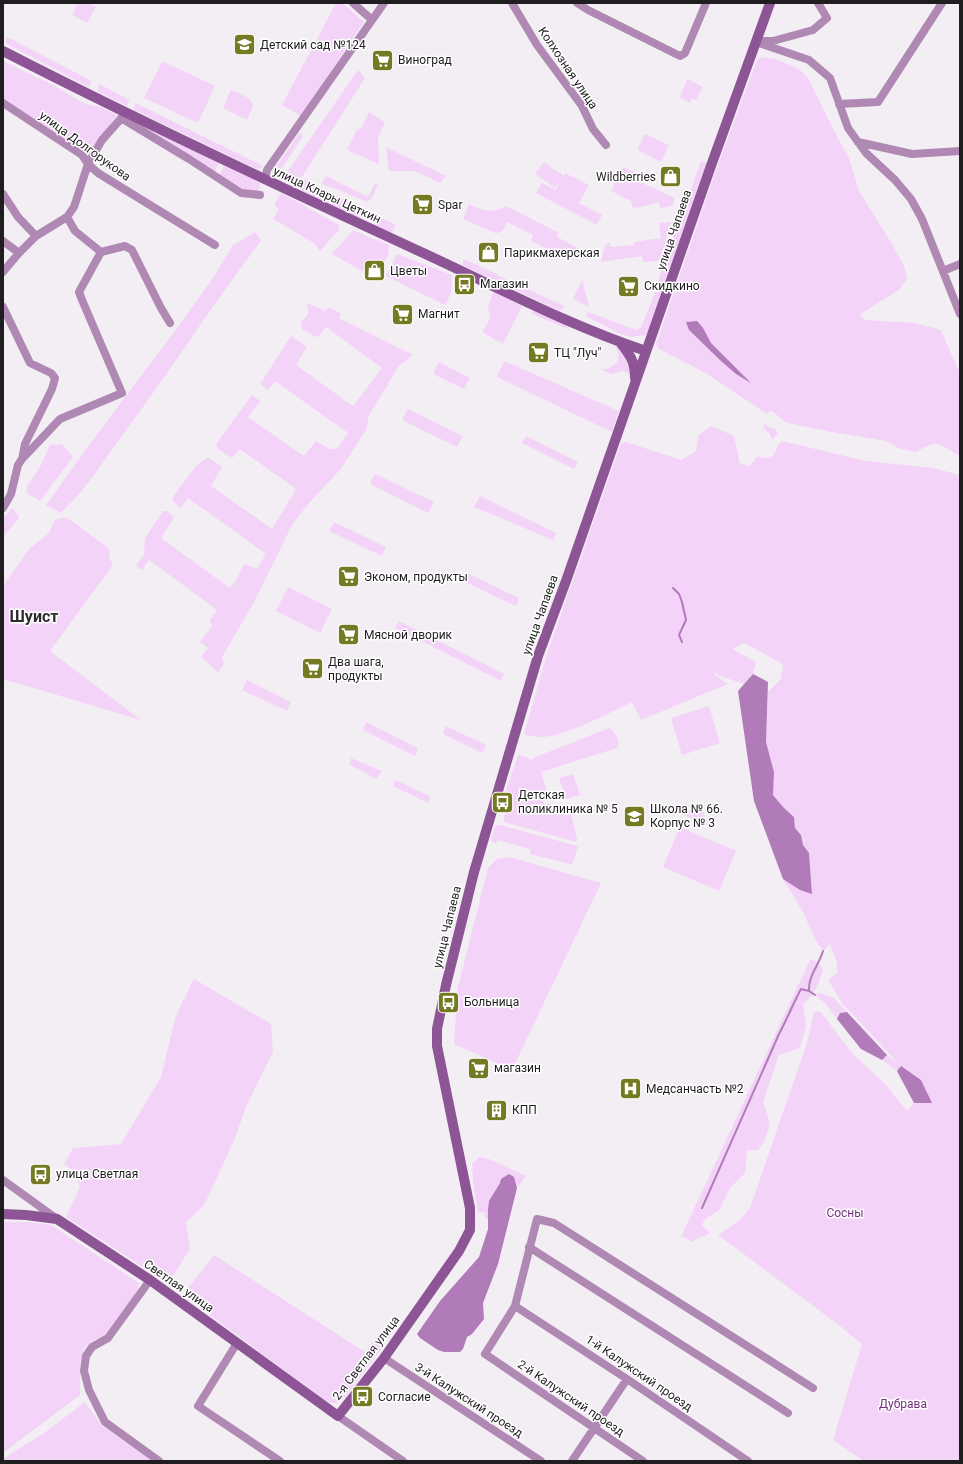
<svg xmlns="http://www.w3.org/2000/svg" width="963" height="1464" font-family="Roboto,sans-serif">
	<rect width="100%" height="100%" fill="#f3eef3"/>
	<!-- green -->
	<path fill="#f4d3f8" d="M78 3H89L96 7 87 23 72 15Z
		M336 3H342L364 22 301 116 282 105Z
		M7 37 92 81 89 87 5 43Z
		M761 57 776 59 792 66 800 70 808 78 833 129 849 158 859 191 892 244 904 266 907 279 899 290 860 314 865 320 915 323 941 330 956 365 960 371V456C939 444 938 438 916 452L898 448 886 441 832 432 787 423 772 411 767 413 765 425 775 429 778 433 772 440 770 434 764 429 757 457 770 458C772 456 775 454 776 451 778 446 777 444 782 441L866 461 933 468 960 475V1461H864L833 1440 862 1344 840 1326 718 1235 739 1221 750 1208 807 1043 814 1011 821 1012 852 1053 885 1084 907 1111 914 1103H931L921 1080 901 1066 897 1071 882 1060 887 1055 899 1064 842 1003 828 980 837 973V963L830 944 823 951 816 941 803 912 783 879 800 890 812 893 809 853 803 845 801 835 795 828 794 817 784 808 773 795 774 772 766 743 768 692 781 679 783 664 744 643 732 649 756 662 753 674 744 684 720 676 714 672 715 675 728 684 641 720 632 702C608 713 564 738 539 737 534 737 529 735 524 734L547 654 621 443 626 442 681 460 696 451 698 436 711 426 734 436 740 464 750 466 757 457 767 414 704 372 659 349 656 344 718 165 757 60Z
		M3 61 53 85 80 101 89 105 100 107 117 115 88 156 3 99Z
		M162 61 215 86 198 123 144 98Z
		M358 70 365 78 302 177 288 181 283 178Z
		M688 79 703 87 696 100 692 98 690 103 679 97Z
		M99 84 130 100 127 106 97 91Z
		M231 90 249 98 253 105 247 120 223 108Z
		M136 103 261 165 262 168 257 169 134 110Z
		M369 112 385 122 378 138 379 164 347 150 356 131 362 127Z
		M140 123 220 161 214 173 139 125Z
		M299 133 303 136 278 174 273 172Z
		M645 134 669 145 661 162 637 150Z
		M386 147 446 176 440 183 414 171H389Z
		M701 161 708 164 672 268 663 266Z
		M544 162 564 176 565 173 589 185 579 203 602 215 597 225 536 193 542 183 556 190 560 182 555 188 535 174Z
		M224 166 260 183 259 191H241L219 176Z
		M623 167 639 174 636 180 675 198 672 206 660 208 659 203 633 208 631 201 611 191Z
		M326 176 368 197 375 183 378 184C375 191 373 199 367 202L339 190 321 184Z
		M304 179 366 211C365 217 361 217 355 218L300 189Z
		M281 193 339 225V230L320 251 314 243 273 219 279 210 274 205Z
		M469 204C483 211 492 214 506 206L559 233 557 237 580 249 576 257 557 248 555 253 531 241 533 235 507 222C504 228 503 233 495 233L463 219Z
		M375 215 396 225 392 232 390 234 376 227 374 223Z
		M671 222 661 257 658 261 643 262 642 256 601 262 605 245 610 242 611 247 634 245V242L661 238 659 223Z
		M352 231H355L389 245V253L376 279 332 254Z
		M255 232 261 241C212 305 169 373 121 437 102 463 85 492 60 513L46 505 89 445 178 327 213 278 233 245Z
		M397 254 452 275 451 293 445 305 386 276Z
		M464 259 564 306 561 310H558L462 265Z
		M661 270 671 271 653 324 646 335 631 337 621 334 586 316 588 312 636 330 641 327 654 295Z
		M582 280 589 307 573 299Z
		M493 292 522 306 503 344 482 332 490 319 488 307Z
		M307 303 325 311 328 307 341 313 339 318 413 355 399 366 369 415 366 430 340 470 309 503 292 525 253 604 222 657 224 664 218 672 201 657 208 648 200 642 212 626 210 620 217 610 149 560 142 570 136 566 144 554 145 538 163 511H167L174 517 161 538 230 588 237 579 244 564 257 569 266 554 188 498 181 508 174 502 172 498 196 466 208 457 222 467 211 486 272 529 296 489 240 449 232 458 218 449 216 445 218 441 252 395 260 401 248 417 304 456 316 441 329 449H337L348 433 275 381 268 390 260 384 291 336 307 347 296 365 353 406 382 368 326 327 318 337 314 336 302 329 301 323 308 314Z
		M533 310 564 324 570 330 532 314Z
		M616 346C630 355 631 360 632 375L622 371 611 374 602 370C610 368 615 366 619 358Z
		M504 361 619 411 612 432 497 377Z
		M439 362 470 378 464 389 433 374Z
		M408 409 463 436 457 447 402 420Z
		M526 436 578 462 574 469 522 443Z
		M62 444 73 457 40 501 27 493V486L41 465 50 445Z
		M375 474 434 502 428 513 370 484Z
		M480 496 556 533 553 540 474 507Z
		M13 508 19 518 3 537V518Z
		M64 517 72 521 109 549 110 559 113 565 50 651 141 720 3 679V586L29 549 49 533 55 520Z
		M334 522 386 547 382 556 329 531Z
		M467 573 519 598 516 606 463 581Z
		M288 587 332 609 320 633 276 611Z
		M399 621 504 674 501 681 395 628Z
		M247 680 291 702 287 711 242 690Z
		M709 706 720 743 682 755 671 718Z
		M366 722 418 748 415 756 363 730Z
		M446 726 486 745 482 753 443 734Z
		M609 728C615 731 621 742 617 748L541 772 547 792 541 794 544 804 551 803 554 814 567 810 571 812 577 839 576 842 504 822C503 815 507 809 508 801L505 799V793L518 755 526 757 531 760 533 758Z
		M351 758 382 771 376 779 349 764Z
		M573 774 580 795 566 799 559 778Z
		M396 780 431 797 428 803 393 786Z
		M702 807 708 826 679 813Z
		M496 825H500L578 846 573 863 570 864 530 854 531 849 497 840 496 844 492 842 491 838Z
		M680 827 736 851 719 891 663 867Z
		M509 857 601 883 512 1070 454 1044 458 987 488 868 497 859Z
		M812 959 817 962 823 969C820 982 814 996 803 1004L806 1026 800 1048 779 1055 763 1102 770 1123 765 1140 758 1150H747L745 1173 730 1188 719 1210 705 1219 702 1225 710 1233 691 1242 686 1238 681 1237 810 960Z
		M194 979 271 1024 273 1052 246 1107 235 1138 210 1193 204 1205 186 1222 190 1249 168 1283 66 1217 80 1187 74 1171 64 1164 73 1148 121 1144 161 1077 176 1015Z
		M819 993 834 998 847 1012 840 1013 837 1019 825 1003 815 995Z
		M479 1157 489 1159 526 1176 517 1188 516 1182 500 1183C493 1193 485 1209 489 1221L485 1217 484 1212 478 1213 473 1181 472 1164Z
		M3 1222H29L51 1225 139 1283 137 1293 106 1336 93 1340 84 1348 80 1364V1395L3 1453Z
		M214 1255 365 1352 377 1337 385 1344 345 1397C338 1403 334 1405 326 1401L187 1298 186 1294 187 1289Z
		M85 1402 102 1426 153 1461H3V1459L44 1433Z"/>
	<!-- water -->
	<path fill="#b17bb9" d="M697 321 703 328 711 343 751 383 736 374 721 361 689 330 686 322Z
		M753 674 768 682 766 742 774 772 773 795 784 808 794 817 795 828 801 835 803 845 809 853 812 894 800 890 783 879 754 801 738 691Z
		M847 1012 887 1055 882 1060 861 1049 837 1019 840 1013Z
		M901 1066 921 1080 932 1103H914L897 1071Z
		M509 1174 514 1177 517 1188 498 1264 483 1303 484 1319 472 1334 467 1337 463 1349 460 1352H444L438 1350 420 1338 417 1334 440 1301 479 1257 488 1229V1209L489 1201 500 1183 501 1179Z"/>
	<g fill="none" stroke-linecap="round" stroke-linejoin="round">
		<!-- stream -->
		<path stroke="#b17bb9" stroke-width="2" d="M673 588 679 594 682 602 686 620 679 635 682 642
			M815 995 809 991C808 976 819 965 823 951
			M702 1208 779 1034C787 1019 793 1004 801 989L809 991"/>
		<!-- street -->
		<path stroke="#af88b3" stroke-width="8" d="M353 3 371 19
			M512 3 537 45 582 106 593 129 606 145
			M577 3 588 10 680 56 685 53 706 3
			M761 41H773L813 30 827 18 818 3
			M756 42 809 60 830 78 848 128 866 153 895 180 911 199 922 219 960 314
			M3 103 82 155 88 164 98 173 215 245
			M839 104 878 102 942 3
			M121 118 189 159 241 193 260 195
			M858 142 912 154 960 151
			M265 180 267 170 384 3
			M3 194 18 217 36 236
			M67 217 75 231 101 252
			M3 241 19 253
			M101 252 125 246 132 250 161 308 170 323
			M943 271 960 264
			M3 272 19 253 36 236 67 217 74 207 88 164 102 140 126 113
			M3 307 30 363 51 373 55 378 52 389 25 444 22 459 18 465 11 494 3 508
			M22 459 60 419 122 393 82 300 79 292 101 252
			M3 1180 57 1219
			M529 1247 788 1413
			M150 1280 108 1338 92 1347 86 1356 84 1371 89 1390 105 1422 159 1461
			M515 1306 627 1379 748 1461
			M237 1343 198 1406 280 1461
			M384 1358 541 1461
			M338 1416 403 1461
			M572 1461 627 1379
			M643 1461 485 1354 515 1306 537 1219 554 1223 813 1388"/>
		<!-- secondary -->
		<path stroke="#8d5595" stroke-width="10" d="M3 51C141 122 280 187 421 252 495 286 568 325 646 351
			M620 342C630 355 635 361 635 378
			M3 1214 26 1215 57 1219 150 1280 338 1416 384 1358 459 1251 470 1230V1208L437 1046V1029L446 985 474 872 538 656 566 581 712 163 770 3"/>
	</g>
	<!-- icons -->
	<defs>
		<symbol id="school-square" viewBox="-11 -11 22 22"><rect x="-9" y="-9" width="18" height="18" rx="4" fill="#747922" stroke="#fff"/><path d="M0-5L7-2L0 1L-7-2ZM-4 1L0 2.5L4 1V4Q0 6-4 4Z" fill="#fff"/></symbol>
		<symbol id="supermarket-square" viewBox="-11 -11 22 22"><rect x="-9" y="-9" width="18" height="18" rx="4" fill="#747922" stroke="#fff"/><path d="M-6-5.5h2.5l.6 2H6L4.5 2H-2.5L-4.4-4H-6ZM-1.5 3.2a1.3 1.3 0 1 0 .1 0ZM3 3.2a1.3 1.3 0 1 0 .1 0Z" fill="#fff"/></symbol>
		<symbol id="shop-square" viewBox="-11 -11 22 22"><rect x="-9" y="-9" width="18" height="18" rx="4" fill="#747922" stroke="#fff"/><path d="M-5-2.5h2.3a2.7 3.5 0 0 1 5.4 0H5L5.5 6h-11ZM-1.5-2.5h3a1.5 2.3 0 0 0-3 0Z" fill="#fff"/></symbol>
		<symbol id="bus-square" viewBox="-11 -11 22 22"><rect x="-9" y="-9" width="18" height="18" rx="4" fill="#747922" stroke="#fff"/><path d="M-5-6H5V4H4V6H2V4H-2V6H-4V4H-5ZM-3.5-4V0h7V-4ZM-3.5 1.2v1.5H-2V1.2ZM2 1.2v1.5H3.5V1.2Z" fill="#fff"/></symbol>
		<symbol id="hospital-square" viewBox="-11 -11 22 22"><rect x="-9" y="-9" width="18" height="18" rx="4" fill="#747922" stroke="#fff"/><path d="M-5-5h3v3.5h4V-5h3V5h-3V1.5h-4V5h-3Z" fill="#fff"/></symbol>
		<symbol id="building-square" viewBox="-11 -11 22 22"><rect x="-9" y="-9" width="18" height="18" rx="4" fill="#747922" stroke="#fff"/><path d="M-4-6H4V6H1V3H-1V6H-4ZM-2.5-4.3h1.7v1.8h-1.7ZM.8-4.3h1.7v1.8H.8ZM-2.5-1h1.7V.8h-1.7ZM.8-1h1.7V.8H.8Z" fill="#fff"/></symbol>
	</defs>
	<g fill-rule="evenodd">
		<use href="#school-square" x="232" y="32" width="25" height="25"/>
		<use href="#supermarket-square" x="370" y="48" width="25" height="25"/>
		<use href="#shop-square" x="658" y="164" width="25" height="25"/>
		<use href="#supermarket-square" x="410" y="192" width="25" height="25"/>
		<use href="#shop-square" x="476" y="240" width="25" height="25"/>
		<use href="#shop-square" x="362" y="258" width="25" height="25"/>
		<use href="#bus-square" x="452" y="272" width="25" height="25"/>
		<use href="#supermarket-square" x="616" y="274" width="25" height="25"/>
		<use href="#supermarket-square" x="390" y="302" width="25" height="25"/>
		<use href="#supermarket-square" x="526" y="340" width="25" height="25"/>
		<use href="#supermarket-square" x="336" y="564" width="25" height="25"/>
		<use href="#supermarket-square" x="336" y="622" width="25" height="25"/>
		<use href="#supermarket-square" x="300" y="656" width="25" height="25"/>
		<use href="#bus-square" x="490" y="790" width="25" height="25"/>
		<use href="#school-square" x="622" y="804" width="25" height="25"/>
		<use href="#bus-square" x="436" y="990" width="25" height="25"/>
		<use href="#supermarket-square" x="466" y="1056" width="25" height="25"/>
		<use href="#hospital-square" x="618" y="1076" width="25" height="25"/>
		<use href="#building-square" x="484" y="1098" width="25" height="25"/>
		<use href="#bus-square" x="28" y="1162" width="25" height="25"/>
		<use href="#bus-square" x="350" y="1384" width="25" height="25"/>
	</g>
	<g text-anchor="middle" stroke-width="3" stroke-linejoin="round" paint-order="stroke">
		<!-- poi labels -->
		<g font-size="12" fill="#1f1d1f" stroke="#fff" text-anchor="start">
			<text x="260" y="49">Детский сад №124</text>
			<text x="398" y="64">Виноград</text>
			<text x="656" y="181" text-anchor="end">Wildberries</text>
			<text x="438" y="209">Spar</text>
			<text x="504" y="257">Парикмахерская</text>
			<text x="390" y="275">Цветы</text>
			<text x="480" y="288">Магазин</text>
			<text x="644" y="290">Скидкино</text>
			<text x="418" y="318">Магнит</text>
			<text x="554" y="357">ТЦ "Луч"</text>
			<text x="364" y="581">Эконом, продукты</text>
			<text x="364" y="639">Мясной дворик</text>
			<text x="328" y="666">Два шага,<tspan x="328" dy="14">продукты</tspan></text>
			<text x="518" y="799">Детская<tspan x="518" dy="14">поликлиника № 5</tspan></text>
			<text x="650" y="813">Школа № 66.<tspan x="650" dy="14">Корпус № 3</tspan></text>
			<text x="464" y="1006">Больница</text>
			<text x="494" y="1072">магазин</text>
			<text x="646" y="1093">Медсанчасть №2</text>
			<text x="512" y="1114">КПП</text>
			<text x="56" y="1178">улица Светлая</text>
			<text x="378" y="1401">Согласие</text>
		</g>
		<!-- street labels -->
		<g font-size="12" fill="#1f1d1f" stroke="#fff">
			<text transform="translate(568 68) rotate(56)" y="4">Колхозная улица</text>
			<text transform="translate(85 146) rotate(36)" y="4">улица Долгорукова</text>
			<text transform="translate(327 195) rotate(25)" y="4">улица Клары Цеткин</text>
			<text transform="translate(674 230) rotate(-71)" y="4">улица Чапаева</text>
			<text transform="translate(540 615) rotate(-70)" y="4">улица Чапаева</text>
			<text transform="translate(447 927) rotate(-76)" y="4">улица Чапаева</text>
			<text transform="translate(179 1286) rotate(35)" y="4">Светлая улица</text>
			<text transform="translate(366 1358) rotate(-53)" y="4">2-я Светлая улица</text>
			<text transform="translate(639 1373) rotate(34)" y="4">1-й Калужский проезд</text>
			<text transform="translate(571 1398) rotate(34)" y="4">2-й Калужский проезд</text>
			<text transform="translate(469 1400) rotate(33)" y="4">3-й Калужский проезд</text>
		</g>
		<!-- park labels -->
		<g font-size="12" fill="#74317d" stroke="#fff">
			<text x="845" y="1217">Сосны</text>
			<text x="903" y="1408">Дубрава</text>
		</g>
		<!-- district labels -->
		<g font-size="16" font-weight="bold" fill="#2f2c30" stroke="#fff">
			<text x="34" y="622">Шуист</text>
		</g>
	</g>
	<!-- border -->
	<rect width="963" height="1464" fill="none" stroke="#1f1d1f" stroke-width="8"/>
</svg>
